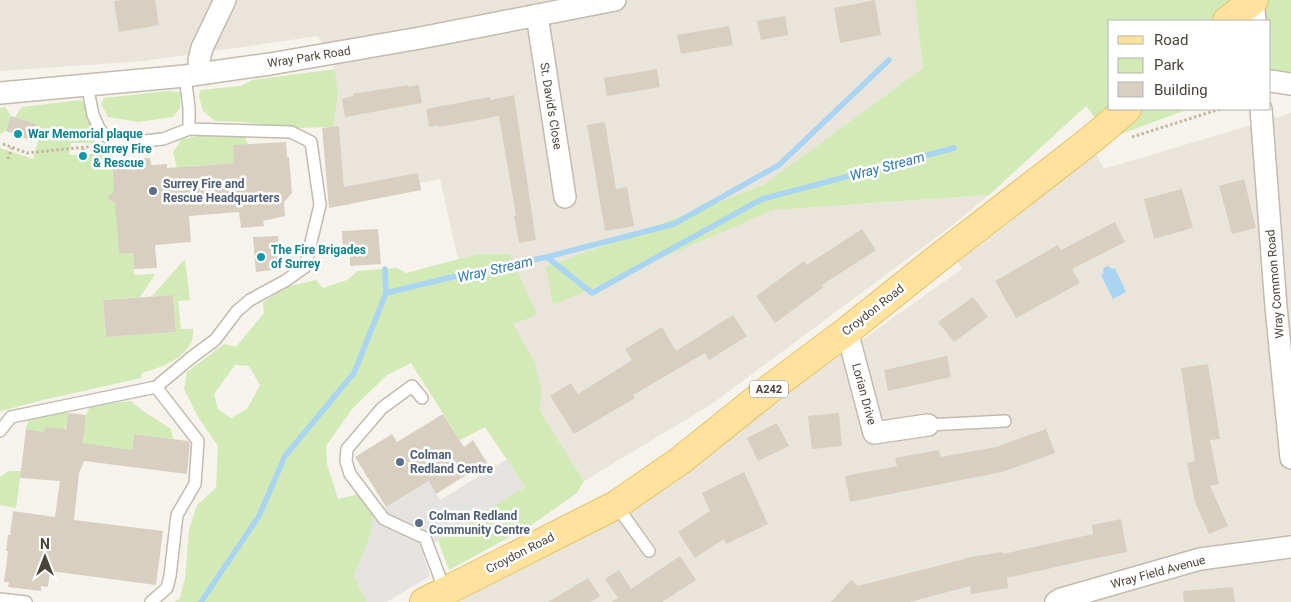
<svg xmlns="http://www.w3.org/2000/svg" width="1291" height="602" font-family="Roboto,sans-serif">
	<rect width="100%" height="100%" fill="#f6f3ec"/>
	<!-- residential -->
	<path fill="#eae5da" d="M0 0H915L923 68 763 185 546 267 554 304 773 210 989 195 954 224 712 404 584 481 491 332 477 254 458 259 440 179 420 183 421 190 357 202 346 206 339 126 333 127 338 95 335 69 318 36 144 61 0 71Z
		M1291 113V602H458L563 545 669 474 841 355 962 269 958 262 994 235 1095 152 1104 169Z"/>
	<!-- green -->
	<path fill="#d2eab5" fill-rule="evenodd" d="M915 0H1291V84L1270 85V21H1110V109H1189L1110 138 1086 106 989 195 773 210 553 305 546 267 763 185 923 68Z
		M335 69 338 95 333 127 297 128 243 122 215 121 203 111 199 97 200 90 241 86 252 80Z
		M167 91 180 92V108L173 117 138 122 108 117 101 104 104 98Z
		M81 100 87 108 96 130 94 143H71L69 155 112 153 119 254 133 253 134 275 155 274 140 297 103 300 106 337 176 332 173 295 152 296 185 259 190 300 178 301 181 329H193C193 334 193 341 190 345 180 361 159 368 142 373L141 378 43 400 1 411 0 412V148L33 159 39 138 34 130 35 124 15 117 22 107Z
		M5 107 11 116 6 131 0 134V108Z
		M216 133 244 135 248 144 234 163 186 166V173L178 172 173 152 182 139Z
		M477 254H510L537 315 513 324 534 361 541 389 540 411 584 481 577 493 530 526 449 570 438 540 525 487 485 427 460 440 411 363 387 375 352 409 326 446 327 464 338 499 359 494 373 513 371 534 354 576 367 602H175L180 598 185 578 189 530 197 505 216 488 218 446 198 417 184 389 187 372 224 344 236 347 264 313 263 302 290 286 316 280 323 288 347 280 358 271 397 268 407 273ZM235 365 249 366 260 385 247 409 231 418 218 409 214 394Z
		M131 401 143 411 171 429 173 439 134 434 132 450 94 445 81 461 86 415 90 406Z
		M63 410 68 413 66 426 61 436 55 428 45 427 44 432 26 429 29 417Z
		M8 471H21L16 508 0 505V477Z"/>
	<!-- parking -->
	<path fill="#e5e3e0" d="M507 459 525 487 438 540 423 554 430 576 387 602H367L354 576 371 534 373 513 386 507 429 481 440 500Z"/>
	<!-- water -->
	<path fill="#a9d4f2" d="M1108 266 1113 269 1115 268 1126 292 1113 299 1101 275 1104 273 1103 270 1105 267Z"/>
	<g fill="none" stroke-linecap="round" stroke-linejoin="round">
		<!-- stream -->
		<path stroke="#a9d4f2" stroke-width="5.5" d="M547 257 592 293 762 199 954 148
			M386 293 448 278 547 257 674 224 779 165 889 60
			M201 602 259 516 285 456 354 373 386 293 385 269"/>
	</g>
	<!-- building -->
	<path fill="#d8cfc1" d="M123 0H155L159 25 119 32 114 1Z
		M875 0 881 35 840 43 834 8Z
		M785 16 788 35 761 40 757 21Z
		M729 26 733 45 681 54 677 35Z
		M657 69 660 87 607 96 604 78Z
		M408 85V87L419 85 422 103 345 117 342 99 353 96V94Z
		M514 95 536 240 519 243 514 216H516L499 116 439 127 438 125 429 127 426 109 490 97V100Z
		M11 116 36 124 30 140 6 131Z
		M605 122 616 189 627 187 634 226 605 231 587 125Z
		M339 126 344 187 418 173 421 190 329 208 322 128Z
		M286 142 287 157H289L292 193 284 202 285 216 263 221 264 226 241 228 239 212 189 216 191 242 155 245 157 268 134 269 133 253 119 254 115 203 107 198 114 192 113 167 134 166 133 159 150 158 151 165 167 164V168L234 163 233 145Z
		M1244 179 1256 228 1232 234 1219 186Z
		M1182 189 1193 228 1154 239 1144 199Z
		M1115 222 1125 242 1072 269 1080 283 1016 318 995 281 1058 245 1061 250Z
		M378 229 381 264 350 266V251L343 252 342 231Z
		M862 229 876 250 822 285 824 287 775 323 756 296 804 261 807 265Z
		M278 236 281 269 256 272 253 237Z
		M173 295 176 332 106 337 103 300Z
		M973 297 988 317 954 342 938 322Z
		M733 315 747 336 709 360 705 353 633 395 635 398 574 434 550 396 571 383 578 394 632 360 625 349 662 327 676 351Z
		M947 356 951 377 888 391 884 370Z
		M1208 364 1220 439 1210 440 1219 484 1210 486 1228 526 1209 534 1195 502 1187 463 1195 461 1181 368Z
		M68 413 86 415 83 443 132 450 134 434 188 441 190 443 187 474 84 461 79 473 74 520 163 531 156 585 50 571 48 587 41 586V591L8 587 9 582H4L8 551H6L8 535H10L13 511 55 517 60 481 20 478 26 429 44 432 45 427 66 429Z
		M839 413 842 446 812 449 808 416Z
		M443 414 464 447 473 440 491 469 478 476 474 470 436 494 429 481 386 507 355 457 392 434 397 442Z
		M777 423 789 446 758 461 747 438Z
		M1046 429 1055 453 1002 472 850 502 845 476 897 466 895 458 939 450 941 457 996 447Z
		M744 472 768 524 726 544 724 539 695 558 678 532 710 511 702 493Z
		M1121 519 1127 552 1087 560 1007 578 1008 588 971 594 970 586 910 602H831L851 580 858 586 965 559V558L1003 552V554L1093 534 1092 525Z
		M680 556 696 580 662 602H611L618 598 605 579 619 570 631 589Z
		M588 578 600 596 591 602H548Z
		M1233 587 1235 602H1184L1183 591Z"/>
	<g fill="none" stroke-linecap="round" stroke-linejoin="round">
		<defs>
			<path id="lane" d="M87 85 93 115 100 130 115 144 163 139 189 129V108L185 76
				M156 387 192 357 215 340 237 311 250 300 285 281 305 267 320 205 311 142 291 132 189 129
				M422 398 412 386 382 408 347 449 346 461 350 474 384 519 425 538 445 591
				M928 425 1005 421
				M0 431 11 417 156 387 198 441 195 484 177 515 170 576 167 588 151 602
				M616 505 649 551
				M0 599 26 602"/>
			<path id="street" d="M1253 0 1255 21
				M537 15 565 197
				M200 74 199 60 202 48 225 0
				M1270 81 1291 84
				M0 93 185 76 270 64 420 38 615 0
				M1261 109 1276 307 1291 458
				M847 331 874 433 928 425
				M1056 602 1061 599 1200 559 1291 547"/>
			<path id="primary" d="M1227 21 1254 0
				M424 602 616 505 681 460 772 387 847 331 932 263 1092 139 1127 109"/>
		</defs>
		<!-- lane casing -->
		<use href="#lane" stroke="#c2bbae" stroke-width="14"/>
		<!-- street casing -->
		<use href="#street" stroke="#c2bbae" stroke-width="24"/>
		<!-- primary casing -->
		<use href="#primary" stroke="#e6c16a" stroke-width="30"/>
		<!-- path -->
		<path stroke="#c4b79f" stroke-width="3" stroke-dasharray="2.5 2.5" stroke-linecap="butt" d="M1132 137 1220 109
			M3 144 27 153 96 146
			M83 148V156
			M8 159 12 148"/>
		<!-- lane -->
		<use href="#lane" stroke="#fff" stroke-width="11"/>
		<!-- street -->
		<use href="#street" stroke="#fff" stroke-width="21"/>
		<!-- primary -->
		<use href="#primary" stroke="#ffe39c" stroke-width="28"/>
	</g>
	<!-- markers -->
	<g fill="#0f9aa8" stroke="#fff" stroke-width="2">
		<circle cx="18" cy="134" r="5"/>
		<circle cx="83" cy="156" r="5"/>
		<circle cx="261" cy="257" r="5"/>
	</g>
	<g fill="#5c6f8a" stroke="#fff" stroke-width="2">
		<circle cx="153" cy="191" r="5"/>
		<circle cx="400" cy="462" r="5"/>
		<circle cx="419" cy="523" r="5"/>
	</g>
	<g text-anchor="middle" stroke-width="5" stroke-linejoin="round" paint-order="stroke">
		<!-- shield labels -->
		<rect fill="#fff" stroke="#817c74" stroke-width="1" x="750" y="380.5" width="38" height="17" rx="4"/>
		<g font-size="11" font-weight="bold" fill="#4b4439">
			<text x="769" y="393">A242</text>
		</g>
		<!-- street labels -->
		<g font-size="12" fill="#4b4439" stroke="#fff">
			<text transform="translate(309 57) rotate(-9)" y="4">Wray Park Road</text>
			<text transform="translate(551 106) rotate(81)" y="4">St. David's Close</text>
			<text transform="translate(1275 284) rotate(-95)" y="4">Wray Common Road</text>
			<text transform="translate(873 310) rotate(-38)" y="4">Croydon Road</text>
			<text transform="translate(864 394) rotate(75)" y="4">Lorian Drive</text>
			<text transform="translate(520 553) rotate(-27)" y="4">Croydon Road</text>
			<text transform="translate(1158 572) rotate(-15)" y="4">Wray Field Avenue</text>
		</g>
		<!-- culture labels -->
		<g font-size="12" font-weight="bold" fill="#0d838f" stroke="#fff" text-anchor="start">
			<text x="28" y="138">War Memorial plaque</text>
			<text x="93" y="153">Surrey Fire<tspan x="93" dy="14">&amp; Rescue</tspan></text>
			<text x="271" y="254">The Fire Brigades<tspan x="271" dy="14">of Surrey</tspan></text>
		</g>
		<!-- service labels -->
		<g font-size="12" font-weight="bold" fill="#4e5e75" stroke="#fff" text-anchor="start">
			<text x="163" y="188">Surrey Fire and<tspan x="163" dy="14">Rescue Headquarters</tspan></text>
			<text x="410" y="459">Colman<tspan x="410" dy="14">Redland Centre</tspan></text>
			<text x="429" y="520">Colman Redland<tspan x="429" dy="14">Community Centre</tspan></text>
		</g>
		<!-- water labels -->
		<g font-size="14" font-style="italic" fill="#2e7ab2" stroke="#fff">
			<text transform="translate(887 166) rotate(-15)" y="5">Wray Stream</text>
			<text transform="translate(495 269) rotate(-13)" y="5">Wray Stream</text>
		</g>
	</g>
	<!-- legend -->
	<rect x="1108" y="20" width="162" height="90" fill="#ffffff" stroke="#b7b4b0"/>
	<rect x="1118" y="36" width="25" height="8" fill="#ffe39c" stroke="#b7b4b0"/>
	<text x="1154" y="45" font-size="15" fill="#4b4439">Road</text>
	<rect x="1118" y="58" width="25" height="15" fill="#d2eab5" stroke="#b7b4b0"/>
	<text x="1154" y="70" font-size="15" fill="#4b4439">Park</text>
	<rect x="1118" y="82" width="25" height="15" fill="#d8cfc1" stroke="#b7b4b0"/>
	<text x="1154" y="95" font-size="15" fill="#4b4439">Building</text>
	<!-- north arrow -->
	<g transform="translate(45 557)" stroke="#ffffff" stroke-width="4" paint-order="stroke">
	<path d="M0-4L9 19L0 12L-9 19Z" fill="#4b4439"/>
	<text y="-8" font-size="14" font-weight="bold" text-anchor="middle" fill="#4b4439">N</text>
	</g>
</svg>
